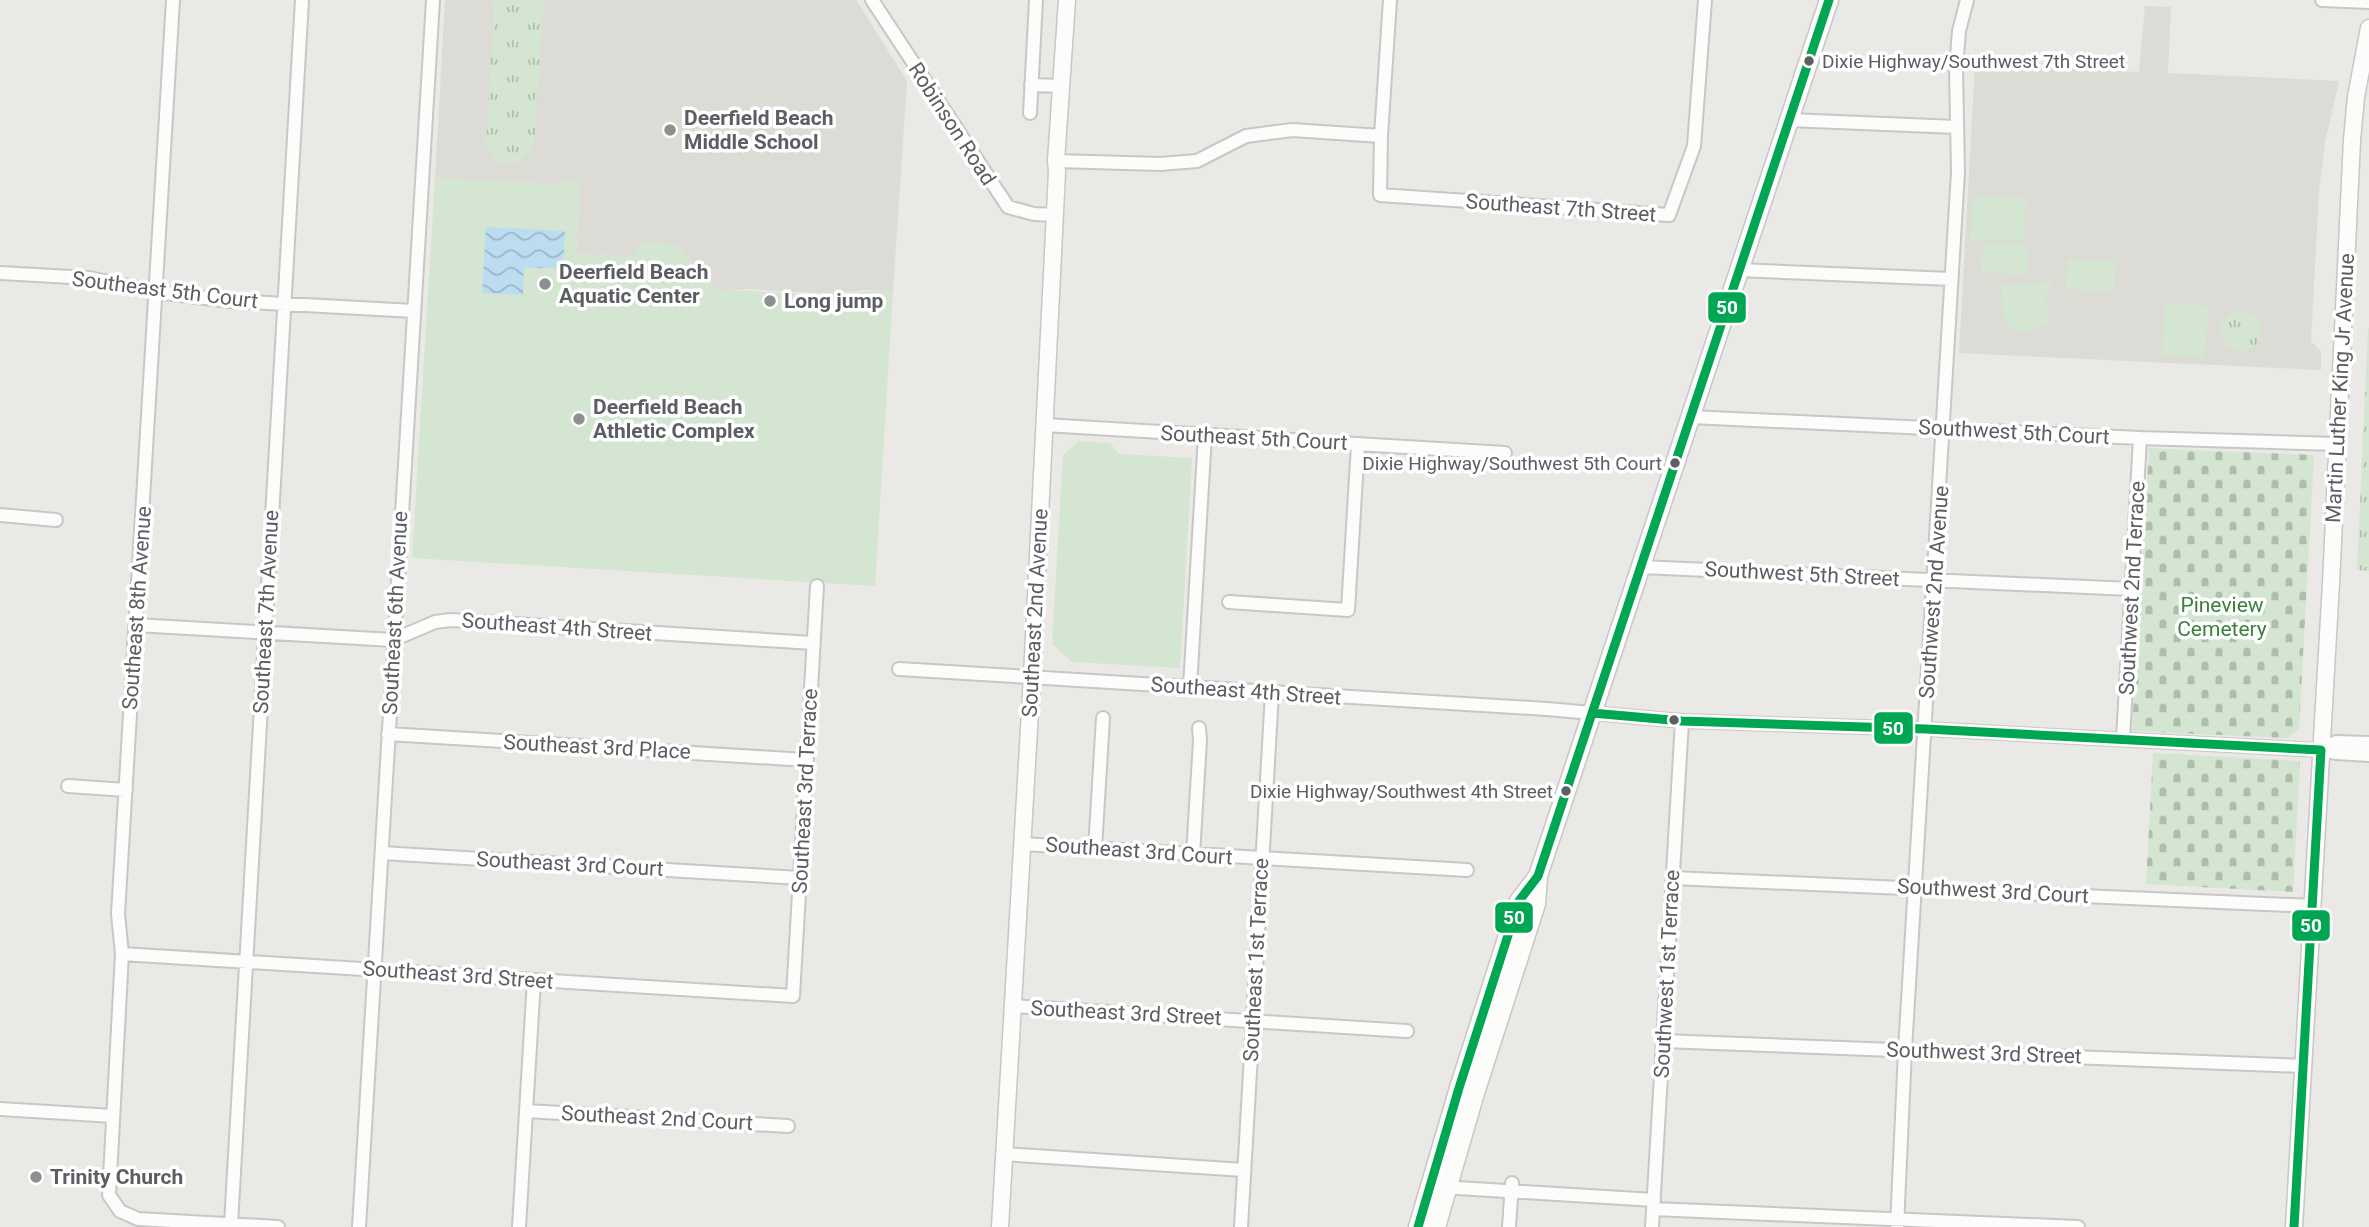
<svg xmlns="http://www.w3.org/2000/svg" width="2369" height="1227" font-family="Roboto,sans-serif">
	<defs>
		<pattern id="grass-tufts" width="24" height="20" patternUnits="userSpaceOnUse" patternTransform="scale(1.75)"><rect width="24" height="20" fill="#d4e5d1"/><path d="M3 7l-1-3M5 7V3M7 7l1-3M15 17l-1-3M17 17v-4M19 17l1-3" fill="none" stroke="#afbdad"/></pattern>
		<pattern id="cemetery-stones" width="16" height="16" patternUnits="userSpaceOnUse" patternTransform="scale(1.75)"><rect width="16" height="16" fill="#d4e5d1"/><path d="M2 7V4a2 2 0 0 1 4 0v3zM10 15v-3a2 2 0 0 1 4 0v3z" fill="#afbdad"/></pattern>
		<pattern id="water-waves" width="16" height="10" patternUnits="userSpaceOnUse" patternTransform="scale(1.75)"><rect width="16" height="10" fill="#bcdcf2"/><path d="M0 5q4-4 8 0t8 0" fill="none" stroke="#9cb6c7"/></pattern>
	</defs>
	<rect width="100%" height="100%" fill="#eae9e5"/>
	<!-- education -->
	<path fill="#dddbd5" d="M445 0H856L907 81 893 291 865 290 832 294 747 289 719 292 677 244 632 257 576 254 580 182H563L562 185 435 178Z
		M2145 6 2171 7 2168 73 2339 81 2325 143 2319 191 2311 341 2321 351V370L1959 353 1975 64 2139 72Z"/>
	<!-- grass -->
	<path fill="url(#grass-tufts)" d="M492 0H544L534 144C521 172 491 171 486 139L494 13Z
		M2221 331a20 20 0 1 1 40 0a20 20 0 1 1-40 0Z
		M2368 328H2369V571L2357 570Z"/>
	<!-- cemetery -->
	<path fill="url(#cemetery-stones)" d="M2149 448 2314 455 2299 729 2287 738 2132 731Z
		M2153 753 2300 761 2293 892 2146 884Z"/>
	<!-- park -->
	<path fill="#d4e5d1" d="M435 178 562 185 563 181 580 182 576 254 632 257 642 241 677 244 719 292C757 288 795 296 833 294 853 293 872 290 893 291L875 586 412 558Z
		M1972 196 2026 198 2024 241 1970 240Z
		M1983 243 2027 244V274L1982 273Z
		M2067 259 2115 262 2114 291 2066 289Z
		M2045 281 2049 282 2053 287 2045 296 2049 322C2037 333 2024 332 2009 329 2002 314 1999 300 2003 284L2039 285Z
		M2164 303 2208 306 2205 358 2162 355Z
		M1079 441 1110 443 1119 454 1192 458 1180 668 1072 662 1052 644 1063 455Z"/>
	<!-- water -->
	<path fill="url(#water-waves)" d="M486 227 565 231 563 269 524 267 523 295 482 293Z"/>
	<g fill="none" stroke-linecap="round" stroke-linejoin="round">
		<defs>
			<path id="minor" d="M173 0 118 914 122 954 109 1195 120 1211 138 1219 278 1227
				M872 0 1008 207 1034 214 1055 215
				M1390 0 1381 136 1380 195 1669 215 1694 146 1705 0
				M2322 0 2369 2
				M1031 85 1062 86
				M1030 113 1036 0
				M1789 120 1957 127
				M1056 161 1160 164 1197 161 1246 136 1292 130 1381 136
				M1739 270 1951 279
				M0 273 89 278 157 292 229 301 414 311
				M1691 417 2140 438 2337 444
				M1045 425 1505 453
				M0 515 56 520
				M1641 567 2131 589
				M1229 602 1348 610 1358 444
				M136 625 393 640 435 622 451 620 813 643
				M899 669 1547 709 1682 721 1926 729 2321 750 2336 753 2369 755
				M1190 687 1205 435
				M388 734 806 760
				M2123 739 2140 438
				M2321 750 2336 742 2369 743
				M68 786 126 790
				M1022 844 1467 870
				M1095 849 1103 718
				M382 853 800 878
				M1193 855 1200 740 1199 728
				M1673 878 2313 906
				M122 954 793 996 817 586
				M1013 1006 1407 1031
				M1663 1041 2304 1066
				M0 1109 113 1116
				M526 1111 788 1126
				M1003 1154 1244 1170
				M1441 1187 1654 1200
				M1653 1209 2078 1227
				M231 1224 302 0
				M359 1227 433 0
				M519 1227 534 980
				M1241 1227 1272 693
				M1509 1227 1512 1183
				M1652 1227 1682 721
				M1897 1227 1905 1050 1958 172 1956 69 1959 31 1967 0"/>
			<path id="tertiary" d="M1000 1227 1032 677 1057 172 1056 161 1067 0
				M2294 1227 2331 583 2352 140 2356 97 2369 28"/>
			<path id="secondary" d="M1418 1227 1459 1088 1519 901 1538 876
				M1436 1227 1475 1093 1536 904 1538 876 1829 0"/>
		</defs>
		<!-- minor casing -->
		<use href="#minor" stroke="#c7c7c7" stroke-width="16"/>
		<!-- tertiary casing -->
		<use href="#tertiary" stroke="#c7c7c7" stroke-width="19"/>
		<!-- secondary casing -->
		<use href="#secondary" stroke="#c7c7c6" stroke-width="21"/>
		<!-- minor -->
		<use href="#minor" stroke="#fcfcfb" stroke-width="12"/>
		<!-- tertiary -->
		<use href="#tertiary" stroke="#fcfcfb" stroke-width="16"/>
		<!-- secondary -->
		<use href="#secondary" stroke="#fcfcfb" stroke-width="18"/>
		<defs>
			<path id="bus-1" d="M1592 713 1682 721 1926 729 2321 750 2294 1227
				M1418 1227 1459 1088 1519 901 1538 876 1829 0"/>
		</defs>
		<!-- bus-1 casing -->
		<use href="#bus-1" stroke="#fff" stroke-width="14"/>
		<!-- bus-1 -->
		<use href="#bus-1" stroke="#00a651" stroke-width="9"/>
	</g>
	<!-- markers -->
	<g fill="#5b5e62" stroke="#fff" stroke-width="2.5">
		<circle cx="1809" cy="61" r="6"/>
		<circle cx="1675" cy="463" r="6"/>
		<circle cx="1674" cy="720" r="6"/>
		<circle cx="1566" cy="791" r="6"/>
	</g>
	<g fill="#8d8f90" stroke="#fff" stroke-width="2.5">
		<circle cx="670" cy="130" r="7"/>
		<circle cx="545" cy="284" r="7"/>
		<circle cx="770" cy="301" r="7"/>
		<circle cx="579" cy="419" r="7"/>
		<circle cx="36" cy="1177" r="7"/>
	</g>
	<g text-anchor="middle" stroke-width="7" stroke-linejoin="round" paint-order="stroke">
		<!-- bus labels -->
		<g font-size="19" fill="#5b5e62" stroke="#fff" text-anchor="end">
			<text x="1822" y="68" text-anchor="start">Dixie Highway/Southwest 7th Street</text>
			<text x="1662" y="470">Dixie Highway/Southwest 5th Court</text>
			<text x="1553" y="798">Dixie Highway/Southwest 4th Street</text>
		</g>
		<!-- poi labels -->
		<g font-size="21" font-weight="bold" fill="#5b5e62" stroke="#fff" text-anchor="start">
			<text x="684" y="125">Deerfield Beach<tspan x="684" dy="24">Middle School</tspan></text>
			<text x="559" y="279">Deerfield Beach<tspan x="559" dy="24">Aquatic Center</tspan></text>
			<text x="784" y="308">Long jump</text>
			<text x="593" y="414">Deerfield Beach<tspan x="593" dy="24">Athletic Complex</tspan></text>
			<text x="50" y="1184">Trinity Church</text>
		</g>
		<!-- street labels -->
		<g font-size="21" fill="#5b5e62" stroke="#fff">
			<text transform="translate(952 124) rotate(57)" y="7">Robinson Road</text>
			<text transform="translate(1561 208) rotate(4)" y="7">Southeast 7th Street</text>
			<text transform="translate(165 290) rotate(7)" y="7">Southeast 5th Court</text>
			<text transform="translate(2340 388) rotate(-87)" y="7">Martin Luther King Jr Avenue</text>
			<text transform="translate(2014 432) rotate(3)" y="7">Southwest 5th Court</text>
			<text transform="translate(1254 438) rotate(3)" y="7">Southeast 5th Court</text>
			<text transform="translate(1802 574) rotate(3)" y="7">Southwest 5th Street</text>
			<text transform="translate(2132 588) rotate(-87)" y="7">Southwest 2nd Terrace</text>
			<text transform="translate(1934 592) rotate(-86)" y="7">Southwest 2nd Avenue</text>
			<text transform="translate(137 608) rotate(-86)" y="7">Southeast 8th Avenue</text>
			<text transform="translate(266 612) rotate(-87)" y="7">Southeast 7th Avenue</text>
			<text transform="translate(395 613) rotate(-87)" y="7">Southeast 6th Avenue</text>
			<text transform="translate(1035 613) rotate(-87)" y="7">Southeast 2nd Avenue</text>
			<text transform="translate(557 627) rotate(4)" y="7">Southeast 4th Street</text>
			<text transform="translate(1246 691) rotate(4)" y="7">Southeast 4th Street</text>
			<text transform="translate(597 747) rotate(3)" y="7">Southeast 3rd Place</text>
			<text transform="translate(805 791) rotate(-87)" y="7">Southeast 3rd Terrace</text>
			<text transform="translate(1139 851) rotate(4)" y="7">Southeast 3rd Court</text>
			<text transform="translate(570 864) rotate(3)" y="7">Southeast 3rd Court</text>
			<text transform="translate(1993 891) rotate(3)" y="7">Southwest 3rd Court</text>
			<text transform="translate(1256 960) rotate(-87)" y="7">Southeast 1st Terrace</text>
			<text transform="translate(1667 974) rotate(-87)" y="7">Southwest 1st Terrace</text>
			<text transform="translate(458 975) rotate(4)" y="7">Southeast 3rd Street</text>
			<text transform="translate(1126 1013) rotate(3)" y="7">Southeast 3rd Street</text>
			<text transform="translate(1984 1053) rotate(2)" y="7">Southwest 3rd Street</text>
			<text transform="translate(657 1118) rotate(3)" y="7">Southeast 2nd Court</text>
		</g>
		<!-- park labels -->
		<g font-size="21" fill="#3c803d" stroke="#fff">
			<text x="2222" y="612">Pineview<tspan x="2222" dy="24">Cemetery</tspan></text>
		</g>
	</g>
	<g stroke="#fff" stroke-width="2.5">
		<rect x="1707" y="291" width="40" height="33" rx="7" fill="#00a651"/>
		<rect x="1873" y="711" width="41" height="34" rx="7" fill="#00a651"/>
		<rect x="1494" y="901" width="40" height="33" rx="7" fill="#00a651"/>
		<rect x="2291" y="909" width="40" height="33" rx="7" fill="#00a651"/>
	</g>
	<g font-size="19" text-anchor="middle" font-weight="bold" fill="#fff">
		<text x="1727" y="314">50</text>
		<text x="1893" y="735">50</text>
		<text x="1514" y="924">50</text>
		<text x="2311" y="932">50</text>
	</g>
</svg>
